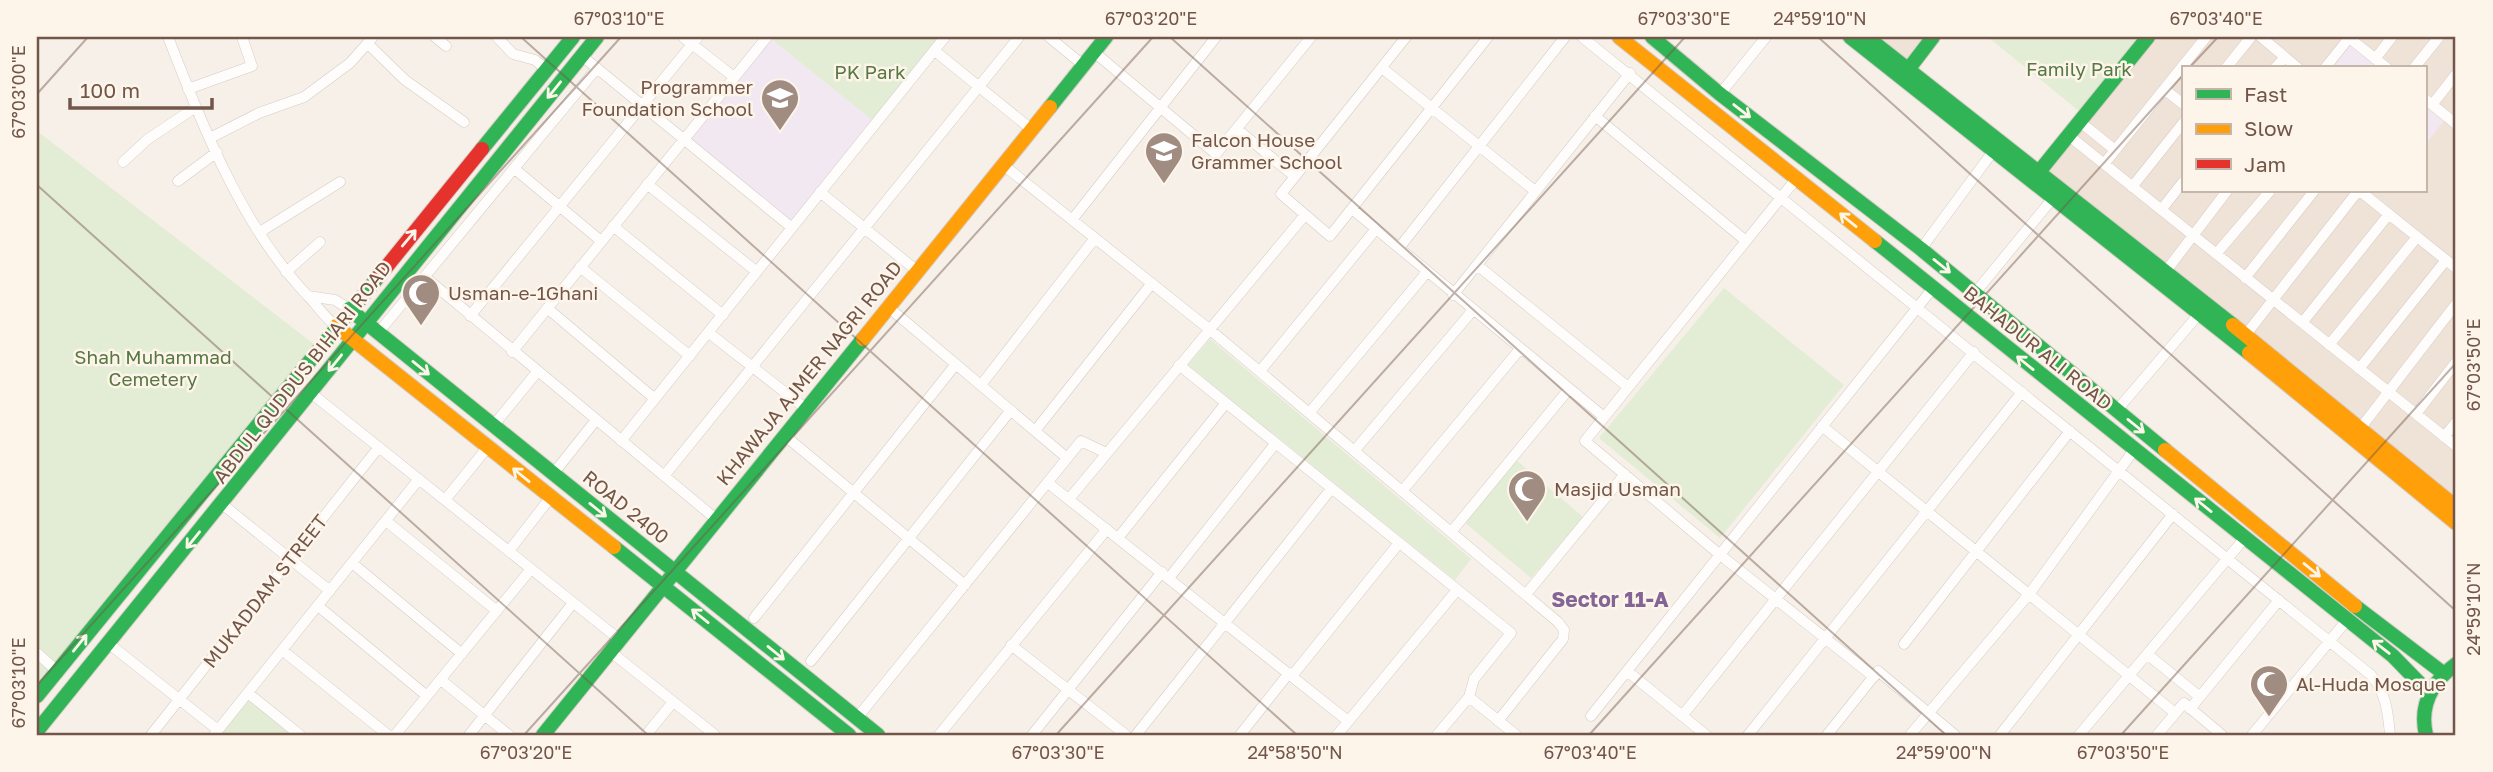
<svg xmlns="http://www.w3.org/2000/svg" width="2493" height="772" font-family="'Golos Text',sans-serif">
	<rect width="100%" height="100%" fill="#f6f0e9"/>
	<!-- residential -->
	<path fill="#efe2d6" fill-rule="evenodd" d="M1875 37H1928L1907 60Z
		M2154 37H2456V498L2045 171ZM2183 68H2425V191H2183Z"/>
	<!-- education -->
	<path fill="#f2e8f1" d="M769 37 876 123 791 227 684 140Z
		M2349 38 2387 68H2325Z
		M2425 99 2447 117 2425 145Z"/>
	<!-- green -->
	<path fill="#e3ecd4" d="M769 37H945L876 123Z
		M1988 37H2148L2084 115Z
		M37 131 319 348 37 697Z
		M1724 288 1844 385 1720 538 1599 438Z
		M1210 339 1471 559 1455 580 1188 365Z
		M1515 459 1583 517 1531 578 1464 522Z
		M248 693 300 735H214Z"/>
	<g fill="none" stroke-linecap="round" stroke-linejoin="round">
		<defs>
			<path id="street" d="M168 37C203 126 240 224 307 295 317 305 324 317 336 326
				M435 37 446 46
				M497 37 513 54 535 60 547 70
				M683 37 734 77
				M1049 37 1083 65
				M1406 37 1281 194 1330 236 1488 37
				M1582 37 2371 675C2386 693 2388 712 2390 735
				M2261 37 2298 68
				M2348 37 2387 68
				M368 44 405 80 464 122
				M935 51 1031 129
				M1094 52 1216 154 1311 37
				M582 56 791 227
				M2375 59 2392 37
				M1382 68 1535 191
				M2226 68 2251 37
				M2275 68 2285 57
				M2325 68 2349 38
				M2414 68 2439 37
				M188 89 252 66 242 37
				M2164 89 2183 104
				M1720 94 1766 37
				M2425 99 2456 124
				M2432 105 2456 74
				M1595 116 1746 241
				M2079 121 2115 150
				M1237 129 1294 176
				M2068 135 2456 446
				M210 138 259 113 304 97 350 63 373 37
				M123 162 148 139 196 107
				M1002 164 1209 329 1558 622 1564 630 1563 639 1498 721
				M2104 164 2206 37
				M516 170 601 241
				M1796 179 1585 441 1719 554 1874 677
				M178 181 217 152
				M647 184 757 272
				M2132 187 2183 123
				M2360 191 2456 268
				M820 192 916 270
				M1352 209 1604 417
				M2161 210 2183 182
				M1072 220 1216 37
				M613 226 723 315
				M260 232 340 182
				M1399 248 1565 37
				M1921 249 1994 150
				M2216 254 2270 191
				M1477 265 1628 387
				M580 267 690 356
				M2166 271 2227 191
				M286 272 320 242
				M425 277 716 519
				M2245 278 2314 191
				M1975 293 2053 198
				M1453 295 1630 73
				M308 296 335 300 349 309
				M887 306 1067 458
				M547 308 655 399
				M470 316 698 37
				M2302 323 2389 214
				M378 333 597 68
				M709 333 805 408
				M2244 337 2358 191
				M2329 345 2417 237
				M512 352 767 37
				M1179 365 1511 633 1474 679 1469 697 1437 735
				M2359 369 2446 260
				M1260 371 1376 229
				M981 385 1095 238
				M311 393 620 640
				M2117 410 2199 314
				M1310 412 1427 272
				M2416 414 2456 362
				M493 426 537 372
				M1822 426 2175 713
				M1035 431 1152 283
				M2356 434 2456 304
				M784 435 965 585
				M2444 437 2456 422
				M621 441 945 37
				M1355 450 1473 310
				M553 474 596 420
				M664 476 1019 37
				M1048 483 1348 721
				M1403 490 1520 349
				M1069 499 1305 215
				M445 500 487 448
				M222 504 330 591
				M386 521 497 611
				M1452 531 1569 389
				M1118 538 1226 403
				M509 551 550 498
				M352 563 462 654
				M1169 578 1275 444
				M1527 593 1625 474
				M318 606 427 696
				M754 618 956 364
				M108 643 218 730
				M1904 644 2070 431
				M1011 645 1126 735
				M282 650 388 735
				M611 652 715 735
				M37 653 57 671
				M2147 654 2200 697
				M811 661 1011 410
				M1627 671 1706 735
				M1292 676 1399 543
				M441 680 509 735
				M248 693 300 735
				M1469 697 1516 735
				M2190 709 2279 600
				M1591 716 1933 288
				M1682 716 1974 352
				M857 718 1081 441 1106 453
				M151 735 379 447
				M214 735 419 479
				M395 735 531 569
				M469 735 573 603
				M646 735 673 702
				M939 735 1107 529
				M1032 735 1162 572
				M1136 735 1331 489
				M1240 735 1289 673
				M1337 735 1457 590
				M1748 735 2022 392
				M1827 735 1878 671 1955 735
				M1910 735 2030 593 2134 450
				M2000 735 2173 514
				M2079 735 2244 539
				M2157 735 2184 703 2222 735
				M2252 735 2347 620"/>
			<path id="fast" d="M1652 37 1720 94 1921 249 2165 450
				M1850 37 2249 353
				M1867 37 2233 325
				M1904 75 1933 37
				M1050 107 1106 37
				M482 149 573 37
				M2034 178 2148 37
				M1875 241 2393 656 2430 694
				M349 309 878 735
				M614 547 849 735
				M2355 606 2443 673
				M37 696 379 276
				M37 731 597 37
				M543 735 863 339
				M2426 735C2419 705 2432 682 2456 664"/>
			<path id="slow" d="M1619 37 1875 241
				M2233 325 2456 507
				M336 326 614 547
				M863 339 1050 107
				M2249 353 2456 523
				M2165 450 2355 606"/>
			<path id="jam" d="M379 276 482 149"/>
		</defs>
		<!-- street casing -->
		<use href="#street" stroke="#d4ccc6" stroke-width="11"/>
		<!-- fast casing -->
		<use href="#fast" stroke="#d5ccc6" stroke-width="16"/>
		<!-- slow casing -->
		<use href="#slow" stroke="#d5ccc6" stroke-width="16"/>
		<!-- jam casing -->
		<use href="#jam" stroke="#d5ccc6" stroke-width="16"/>
		<!-- street -->
		<use href="#street" stroke="#fefdfc" stroke-width="10"/>
		<!-- fast -->
		<use href="#fast" stroke="#30b455" stroke-width="14"/>
		<!-- slow -->
		<use href="#slow" stroke="#ff9f0a" stroke-width="14"/>
		<!-- jam -->
		<use href="#jam" stroke="#e5322d" stroke-width="14"/>
	</g>
	<!-- one-way arrows -->
	<defs><path id="oneway-shaft" d="M-6 0H5M1.5-3L5.5 0L1.5 3" fill="none" stroke-width="1.6" stroke-linecap="round" stroke-linejoin="round" transform="scale(1.75)"/></defs>
	<g stroke="#fef5ea">
		<use href="#oneway-shaft" transform="translate(554 90) rotate(129)"/>
		<use href="#oneway-shaft" transform="translate(1742 111) rotate(38)"/>
		<use href="#oneway-shaft" transform="translate(1848 220) rotate(-141)"/>
		<use href="#oneway-shaft" transform="translate(409 238) rotate(-50)"/>
		<use href="#oneway-shaft" transform="translate(1942 266) rotate(39)"/>
		<use href="#oneway-shaft" transform="translate(335 363) rotate(129)"/>
		<use href="#oneway-shaft" transform="translate(2025 363) rotate(-141)"/>
		<use href="#oneway-shaft" transform="translate(421 368) rotate(39)"/>
		<use href="#oneway-shaft" transform="translate(2136 426) rotate(39)"/>
		<use href="#oneway-shaft" transform="translate(521 475) rotate(-141)"/>
		<use href="#oneway-shaft" transform="translate(2203 505) rotate(-141)"/>
		<use href="#oneway-shaft" transform="translate(598 510) rotate(39)"/>
		<use href="#oneway-shaft" transform="translate(193 540) rotate(129)"/>
		<use href="#oneway-shaft" transform="translate(2312 570) rotate(39)"/>
		<use href="#oneway-shaft" transform="translate(700 616) rotate(-141)"/>
		<use href="#oneway-shaft" transform="translate(80 643) rotate(-51)"/>
		<use href="#oneway-shaft" transform="translate(2381 647) rotate(-142)"/>
		<use href="#oneway-shaft" transform="translate(776 653) rotate(39)"/>
	</g>
	<!-- ticks -->
	<path fill="none" stroke="#73564a" stroke-width="2" stroke-opacity="0.45" d="M521 37 1297 735M1170 37 1946 735M1818 37 2456 611M2189 68 2218 37M37 94 88 37M37 185 648 735M37 685 621 37M524 735 1153 37M1056 735 1685 37M1589 735 2183 75M2121 735 2456 363"/>
	<!-- icons -->
	<defs>
		<symbol id="school-pin" viewBox="-11 -11 22 30"><path d="M0 17L-7.5 6A9.5 9.5 0 1 1 7.5 6Z" fill="#a18c82" stroke="#fef5ea"/><path d="M0-5L7-2L0 1L-7-2ZM-4 1L0 2.5L4 1V4Q0 6-4 4Z" fill="#fff"/></symbol>
		<symbol id="mosque-pin" viewBox="-11 -11 22 30"><path d="M0 17L-7.5 6A9.5 9.5 0 1 1 7.5 6Z" fill="#a18c82" stroke="#fef5ea"/><path d="M3.5-4.9A6 6 0 1 0 3.5 4.9A5 5 0 1 1 3.5-4.9Z" fill="#fff"/></symbol>
	</defs>
	<g fill-rule="evenodd">
		<use href="#school-pin" x="758" y="76" width="44" height="60"/>
		<use href="#school-pin" x="1142" y="129" width="44" height="60"/>
		<use href="#mosque-pin" x="399" y="271" width="44" height="60"/>
		<use href="#mosque-pin" x="1505" y="467" width="44" height="60"/>
		<use href="#mosque-pin" x="2247" y="662" width="44" height="60"/>
	</g>
	<g text-anchor="middle" stroke-width="5" stroke-linejoin="round" paint-order="stroke">
		<!-- park labels -->
		<g font-size="19" fill="#567842" stroke="#fef5ea">
			<text x="2079" y="76">Family Park</text>
			<text x="870" y="79">PK Park</text>
			<text x="153" y="364">Shah Muhammad<tspan x="153" dy="22">Cemetery</tspan></text>
		</g>
		<!-- poi labels -->
		<g font-size="19" fill="#73564a" stroke="#fef5ea" text-anchor="start">
			<text x="753" y="94" text-anchor="end">Programmer<tspan x="753" dy="22">Foundation School</tspan></text>
			<text x="1191" y="147">Falcon House<tspan x="1191" dy="22">Grammer School</tspan></text>
			<text x="448" y="300">Usman-e-1Ghani</text>
			<text x="1554" y="496">Masjid Usman</text>
			<text x="2296" y="691">Al-Huda Mosque</text>
		</g>
		<!-- street labels -->
		<g font-size="19" fill="#73564a" stroke="#fef5ea">
			<text transform="translate(2038 348) rotate(39)" y="7">BAHADUR ALI ROAD</text>
			<text transform="translate(302 372) rotate(-52)" y="7">ABDUL QUDDUS BIHARI ROAD</text>
			<text transform="translate(809 373) rotate(-51)" y="7">KHAWAJA AJMER NAGRI ROAD</text>
			<text transform="translate(626 507) rotate(39)" y="7">ROAD 2400</text>
			<text transform="translate(265 591) rotate(-52)" y="7">MUKADDAM STREET</text>
		</g>
		<!-- neighbourhood labels -->
		<g font-size="21" font-weight="bold" fill="#836696" stroke="#fef5ea">
			<text x="1610" y="607">Sector 11-A</text>
		</g>
	</g>
	<!-- border -->
	<rect width="2493" height="772" fill="none" stroke="#fef5ea" stroke-width="77"/>
	<!-- legend -->
	<rect x="2182" y="66" width="245" height="126" fill="#fef5ea" stroke="#c6b5aa" stroke-width="2"/>
	<rect x="2196" y="89" width="35" height="10" fill="#30b455" stroke="#c6b5aa" stroke-width="2"/>
	<text x="2244" y="102" font-size="21" fill="#73564a">Fast</text>
	<rect x="2196" y="124" width="35" height="10" fill="#ff9f0a" stroke="#c6b5aa" stroke-width="2"/>
	<text x="2244" y="136" font-size="21" fill="#73564a">Slow</text>
	<rect x="2196" y="159" width="35" height="10" fill="#e5322d" stroke="#c6b5aa" stroke-width="2"/>
	<text x="2244" y="172" font-size="21" fill="#73564a">Jam</text>
	<!-- scale -->
	<path d="M70 98v10h142v-10" fill="none" stroke="#73564a" stroke-width="3.5"/>
	<text x="80" y="98" font-size="21" fill="#73564a" stroke="#fef5ea" stroke-width="5" paint-order="stroke">100 m</text>
	<rect x="38" y="38" width="2416" height="696" fill="none" stroke="#73564a" stroke-width="2.5"/>
	<g font-size="18" text-anchor="middle" fill="#73564a">
		<text x="619" y="25">67°03'10"E</text>
		<text x="1151" y="25">67°03'20"E</text>
		<text x="1684" y="25">67°03'30"E</text>
		<text x="1820" y="25">24°59'10"N</text>
		<text x="2216" y="25">67°03'40"E</text>
		<text transform="translate(19 92) rotate(-90)" y="6">67°03'00"E</text>
		<text transform="translate(2474 365) rotate(-90)" y="6">67°03'50"E</text>
		<text transform="translate(2474 609) rotate(-90)" y="6">24°59'10"N</text>
		<text transform="translate(19 683) rotate(-90)" y="6">67°03'10"E</text>
		<text x="526" y="759">67°03'20"E</text>
		<text x="1058" y="759">67°03'30"E</text>
		<text x="1295" y="759">24°58'50"N</text>
		<text x="1590" y="759">67°03'40"E</text>
		<text x="1944" y="759">24°59'00"N</text>
		<text x="2123" y="759">67°03'50"E</text>
	</g>
</svg>
